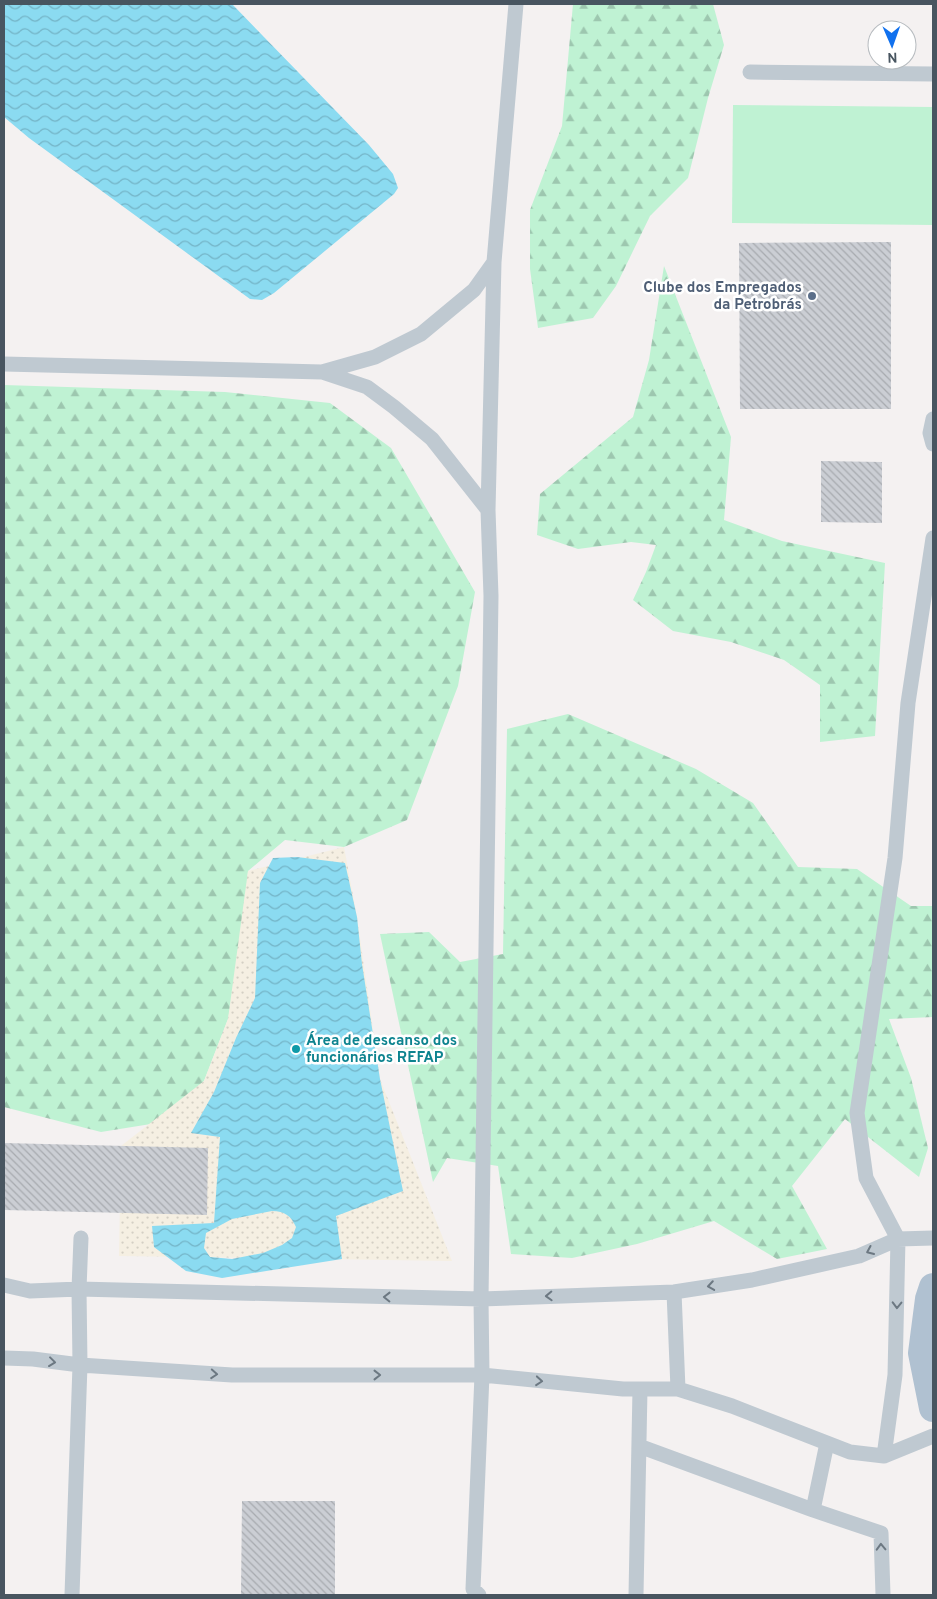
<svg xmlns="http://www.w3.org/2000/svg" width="937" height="1599" font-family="Overpass,sans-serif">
	<defs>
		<pattern id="forest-firs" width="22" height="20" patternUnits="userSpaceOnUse" patternTransform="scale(1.25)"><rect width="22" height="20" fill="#bff2d3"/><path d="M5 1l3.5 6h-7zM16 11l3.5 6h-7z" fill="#9dc7af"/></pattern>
		<pattern id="sand-dots" width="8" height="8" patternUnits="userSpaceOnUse" patternTransform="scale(1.25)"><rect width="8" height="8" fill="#f5efe2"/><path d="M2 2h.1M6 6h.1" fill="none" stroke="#d4cfc4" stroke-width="1.8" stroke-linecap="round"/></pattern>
		<pattern id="water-waves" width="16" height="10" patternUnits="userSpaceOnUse" patternTransform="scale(1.25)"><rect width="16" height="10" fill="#8bdbf1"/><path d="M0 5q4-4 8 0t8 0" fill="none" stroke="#74b4c7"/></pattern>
		<pattern id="building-back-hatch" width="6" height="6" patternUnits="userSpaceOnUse" patternTransform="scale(1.25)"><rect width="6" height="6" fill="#cbced4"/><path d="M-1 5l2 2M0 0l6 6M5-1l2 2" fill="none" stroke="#a7aaaf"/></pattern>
	</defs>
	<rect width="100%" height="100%" fill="#f4f1f1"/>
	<!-- green -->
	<path fill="#bff2d3" d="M733 105 933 107V225L732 223Z"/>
	<!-- forest -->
	<path fill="url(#forest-firs)" d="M573 4H713L724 45 708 98 688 178 650 216 616 286 593 318 538 328 530 269V210L562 126Z
		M664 266 731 437 724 520 782 541 885 563 875 736 820 742V685L784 660 731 642 673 631 633 600 646 572 656 545 631 542 578 549 537 535 540 494 633 417 649 360Z
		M4 385 225 392 330 403 391 448 475 592 458 686 407 820 344 847 285 840 248 871 241 955 228 1019 204 1081 157 1123 101 1132 4 1107Z
		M568 714 696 769 753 803 798 867 857 869 911 906H933V1017L889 1019 911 1078 928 1148 919 1177 845 1119 792 1186 827 1249 777 1259 714 1221 637 1244 572 1258 511 1254 498 1166 447 1158 433 1182 380 934 429 932 460 962 503 954 507 729Z"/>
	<!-- sand -->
	<path fill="url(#sand-dots)" d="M344 847 357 917 380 1079 452 1261 119 1256 121 1146 204 1081 228 1019 248 871Z"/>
	<!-- water -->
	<path fill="url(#water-waves)" fill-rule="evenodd" d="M4 4H232L369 145 393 174 398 188 394 194 274 293 262 300 250 299 29 138 4 117Z
		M297 857 345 863 357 917 362 964 380 1079 403 1191 336 1216 342 1259 222 1278 186 1271 154 1247 152 1226 214 1223 220 1137 191 1133 214 1092 236 1038 255 998 260 883 273 858ZM272 1211C285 1211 291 1216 296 1227L292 1238 282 1245 263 1253 232 1259 210 1257 204 1248 206 1233 232 1219Z"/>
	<!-- building -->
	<path fill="url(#building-back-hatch)" d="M891 242V409H740L739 243Z
		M821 461 882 462V523L821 522Z
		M4 1143 208 1148 207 1215 4 1210Z
		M242 1501H335V1595H241Z"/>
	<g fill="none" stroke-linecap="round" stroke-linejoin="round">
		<!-- service -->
		<path stroke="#bfc9d1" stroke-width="15" d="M750 72 933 74
			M4 364 322 372 367 387 394 407 432 439 488 510
			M322 372 375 357 421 334 474 290 494 262
			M933 419 930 433 933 444
			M4 1285 30 1291 79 1289 481 1299 674 1292 752 1280 859 1256 898 1239 933 1238
			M674 1292 678 1389
			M4 1358 33 1359 80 1365 232 1375H482L623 1389H678L732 1406 850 1452 884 1456 933 1436
			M639 1446 813 1510 881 1533 883 1595
			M884 1456 895 1375 898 1239 866 1178 857 1113 895 858 908 703 933 538
			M813 1510 827 1443
			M72 1595 80 1365 79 1289 81 1238
			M479 1595 473 1589 482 1375 481 1299 491 596 488 510 494 262 516 4
			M636 1595 640 1389"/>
		<!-- primary -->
		<path stroke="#b0c1d1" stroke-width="28" d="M933 1287 929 1299 922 1353 933 1408"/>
	</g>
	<!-- one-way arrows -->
	<defs><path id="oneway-chevron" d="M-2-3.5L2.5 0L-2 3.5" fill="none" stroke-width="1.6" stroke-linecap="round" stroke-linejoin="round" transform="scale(1.25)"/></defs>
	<g stroke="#6c7882">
		<use href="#oneway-chevron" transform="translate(870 1251) rotate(156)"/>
		<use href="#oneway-chevron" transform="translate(711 1286) rotate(171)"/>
		<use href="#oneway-chevron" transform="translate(549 1296) rotate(178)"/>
		<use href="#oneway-chevron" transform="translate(387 1297) rotate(-179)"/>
		<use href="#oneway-chevron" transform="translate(897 1305) rotate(91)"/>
		<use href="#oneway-chevron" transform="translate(52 1362) rotate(7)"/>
		<use href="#oneway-chevron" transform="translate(214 1374) rotate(4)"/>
		<use href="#oneway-chevron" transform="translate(377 1375)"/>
		<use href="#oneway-chevron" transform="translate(539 1381) rotate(5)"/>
		<use href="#oneway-chevron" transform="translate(881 1547) rotate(-92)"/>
	</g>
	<!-- markers -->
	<circle fill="#5c6f8a" stroke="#fff" stroke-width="2" cx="812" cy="296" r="5"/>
	<circle fill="#0f9aa8" stroke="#fff" stroke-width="2" cx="296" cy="1049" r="5"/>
	<g text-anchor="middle" stroke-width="5" stroke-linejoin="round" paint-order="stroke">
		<!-- service labels -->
		<g font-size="15" font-weight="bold" fill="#4e5e75" stroke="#fff" text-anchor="end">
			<text x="802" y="292">Clube dos Empregados<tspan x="802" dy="17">da Petrobrás</tspan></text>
		</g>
		<!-- culture labels -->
		<g font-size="15" font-weight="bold" fill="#0d838f" stroke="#fff" text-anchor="start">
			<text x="306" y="1045">Área de descanso dos<tspan x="306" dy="17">funcionários REFAP</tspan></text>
		</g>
	</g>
	<!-- border -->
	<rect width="937" height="1599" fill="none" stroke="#485560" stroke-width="10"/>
	<!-- north arrow -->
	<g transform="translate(892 45) rotate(178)"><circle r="24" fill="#ffffff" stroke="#b6bbbf"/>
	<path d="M0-4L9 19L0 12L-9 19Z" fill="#1171ee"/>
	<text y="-8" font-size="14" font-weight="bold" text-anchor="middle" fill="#485560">N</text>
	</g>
</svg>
